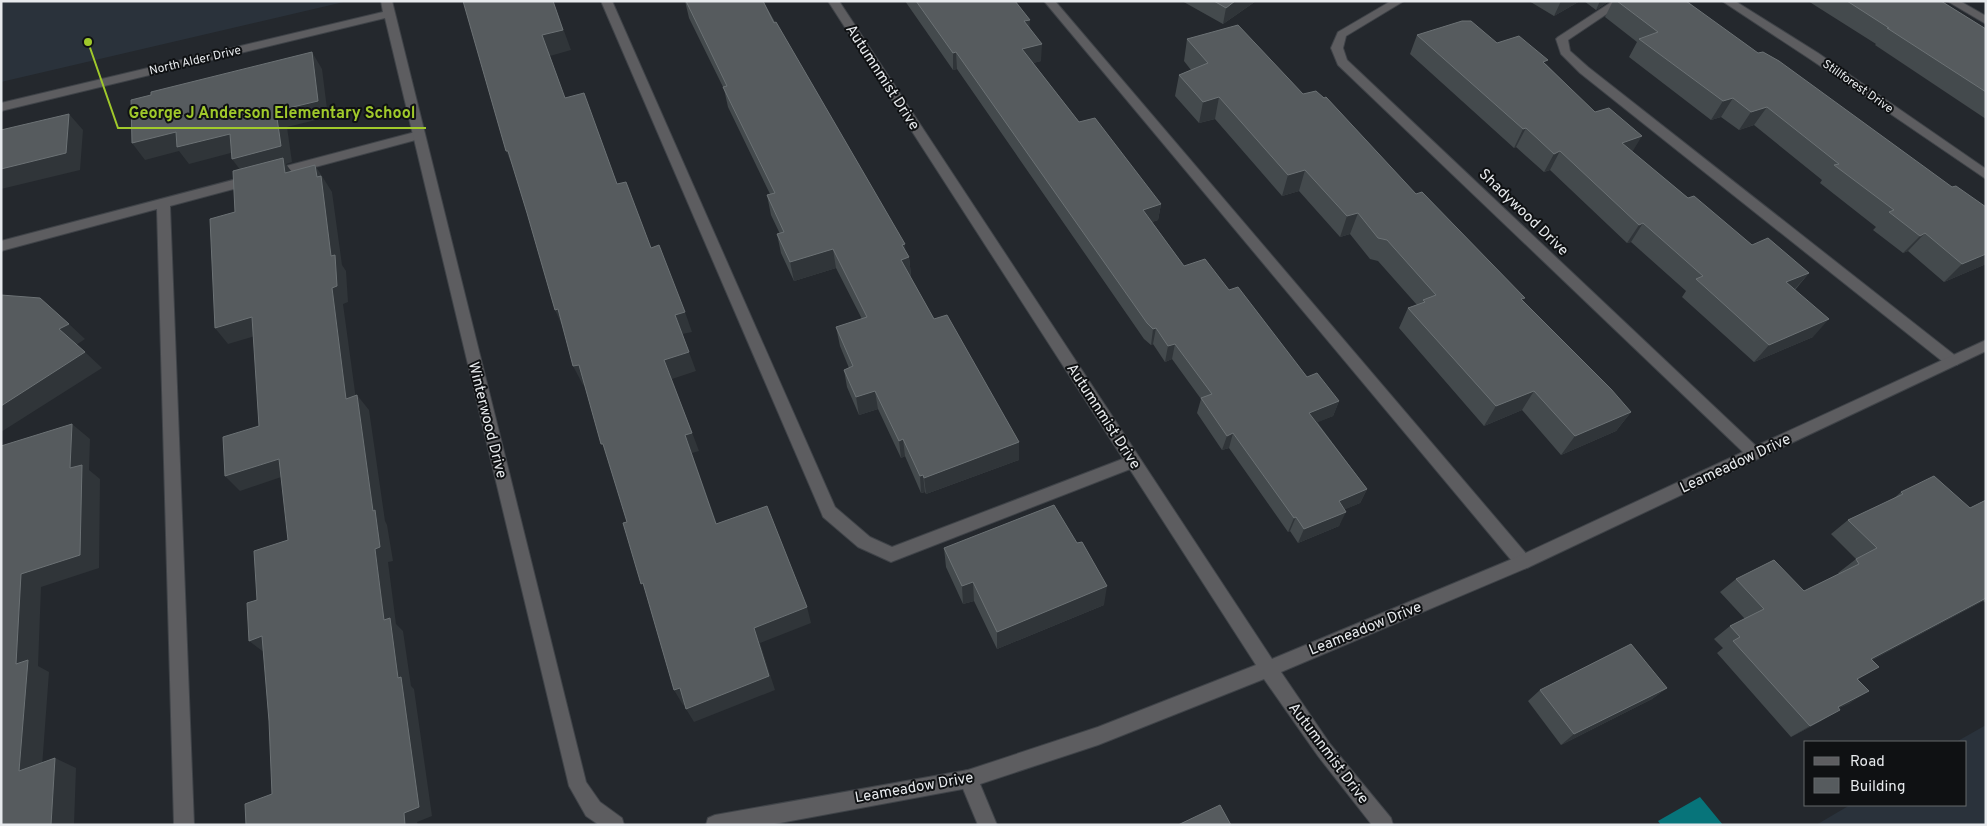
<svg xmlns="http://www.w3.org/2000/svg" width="1987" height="826" font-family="Overpass,sans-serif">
	<rect width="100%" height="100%" fill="#24282d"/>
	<!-- built -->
	<path fill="#2a323b" d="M1 1H348L1 82Z
		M1986 725V825H1816L1850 805H1966V742H1956Z"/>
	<!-- water -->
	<path fill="#07747a" d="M1700 797 1723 825H1661L1658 821Z"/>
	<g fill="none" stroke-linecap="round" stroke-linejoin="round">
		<defs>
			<path id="lane" d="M601 1H612L835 507 870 537 892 547 1133 455 1138 456 1141 461 1138 466 891 562 858 547 823 517 821 512Z
				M1044 1H1055L1529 557 1531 562 1529 567 1523 569 1517 567Z
				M1613 1H1626L1568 40 1570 51 1588 67 1957 357 1959 361 1957 365H1947L1580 73 1561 54 1556 39 1558 37Z
				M1947 1H1960L1986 16V24Z
				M419 131 423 132 425 135 423 138 170 206 194 825H174L157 209 1 251V241Z
				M968 770 975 772 997 825H978L959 779 961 772Z"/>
			<path id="street" d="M381 1H392L586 782 600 802 622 818 624 825H599L586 816 569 786 385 18 1 111V103L383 12Z
				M828 1H839L1272 659 1517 557 1743 452 1338 65 1331 48 1338 32 1391 1H1404L1346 36 1343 48 1347 60 1756 446 1986 340V351L1529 567 1281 672 1330 744 1391 818 1393 825H1372L1318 756 1264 679 1098 745 968 788 769 825H706L708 818 715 815 968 770 1098 727 1256 665Z
				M1722 1H1735L1818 53 1986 169V179L1810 59Z"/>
		</defs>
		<!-- lane casing -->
		<use href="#lane" stroke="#3f4348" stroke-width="2"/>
		<!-- street casing -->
		<use href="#street" stroke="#3f4348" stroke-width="2"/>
		<!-- lane -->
		<use href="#lane" fill="#5d5d60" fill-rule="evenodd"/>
		<!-- street -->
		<use href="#street" fill="#5d5d60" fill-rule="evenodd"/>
	</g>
	<!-- wall -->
	<path fill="#444a4d" d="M685 1H763L909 257 911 276H910L934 319 1019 442V460L926 494 925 492 921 493 905 456 901 458 878 409 859 415 847 387 844 370 849 368 840 346 836 327 862 319 836 268 794 281 781 253 777 234H780L771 215 767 195 770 194 728 107 724 89 689 18Z
		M905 1H1015L1030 29 1041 61 1033 63 1079 122 1161 204 1158 220 1152 222 1184 266 1229 290 1307 377 1339 401 1333 416 1317 422 1367 489 1360 503 1345 509 1339 526 1298 543 1290 531 1288 532 1229 448 1222 450 1197 413 1201 399 1172 359 1165 362 1153 344 1151 345 1144 339 957 69 953 70Z
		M1182 1H1256L1223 24Z
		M1529 1H1580L1554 16Z
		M1584 1H1609L1596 10Z
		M1613 1H1686L1986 264 1944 282 1908 251 1903 253 1873 230 1876 227 1820 183 1822 180 1754 125 1739 130 1721 117 1711 120 1629 57 1637 42 1605 17Z
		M1808 1H1941L1986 29V119L1875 45 1876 44Z
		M1417 35 1497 43 1546 64 1632 152 1688 198 1752 245 1809 273 1795 290 1813 337 1754 362 1682 297 1686 291 1631 242 1627 243 1550 170 1544 172 1516 147 1514 148 1410 54Z
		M1187 39 1303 94 1416 194 1631 412 1616 431 1561 455 1522 410 1484 426 1399 328 1408 308 1417 305 1378 261 1370 259 1350 234 1340 237 1299 191 1282 196 1215 119 1199 123 1175 96 1179 75 1191 70 1184 61Z
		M1901 492 1970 508 1986 500V603L1983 601 1872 660 1858 680 1850 703 1839 708 1821 721 1791 737 1717 653 1723 648 1714 639 1730 626 1745 619 1720 592 1736 579 1804 591 1839 574 1838 573 1856 559 1831 534 1848 520 1892 500Z
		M1077 543 1104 605 997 649 974 601 963 604 946 567 944 548Z
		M1667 688 1652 699 1561 745 1528 701 1540 690Z"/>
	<!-- shaded-wall -->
	<path fill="#303539" d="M553 1 571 50 550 56 572 119 542 35Z
		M1235 1H1256L1223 24 1226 8Z
		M1561 1H1580L1554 16Z
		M1600 1H1609L1596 10Z
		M1030 20 1029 36 1024 21Z
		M1042 44 1041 61 1022 66V49Z
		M312 52 322 69 328 117 287 127 292 162 286 164 294 175H244L232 159 276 111Z
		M956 52 957 69 953 70V53Z
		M1219 97 1215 119 1199 123 1203 102Z
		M1733 98 1721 117 1711 120 1723 101Z
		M1767 107 1754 125 1739 130 1751 112Z
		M69 114 83 130 80 170 1 189V169Z
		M1526 128 1516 147 1514 148 1523 129Z
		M176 132 230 134 242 150 189 164 179 151 145 160 132 143Z
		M1642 136 1631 154 1622 143Z
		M506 151H508L515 172Z
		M1560 151 1550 170 1544 172 1554 154Z
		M315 165 332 192 342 265 346 271 348 302 343 304 358 414 346 399 332 288 331 256 317 177Z
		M1305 170 1299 191 1282 196 1288 175Z
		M1161 204 1158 220 1140 226 1143 210Z
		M1358 213 1350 234 1340 237 1347 216Z
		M1643 223 1631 242 1627 243 1639 225Z
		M1925 233 1908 251 1903 253 1920 236Z
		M905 244 906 258 909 257 911 276 902 279 901 260 902 245Z
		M833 249 836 268 794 281 790 262Z
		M1986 254V264L1944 282 1962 264Z
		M1809 273 1793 291 1786 282Z
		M558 309 564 330 555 310Z
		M685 312 692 332 682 334 675 315Z
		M252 317 265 333 228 344 215 328Z
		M1829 319 1813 337 1754 362 1769 345Z
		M69 324 85 339 76 345 59 329Z
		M1156 328 1153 344 1151 345 1153 329Z
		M1175 344 1172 359 1165 362 1168 346Z
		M85 352 102 368 1 432V406Z
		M689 352 696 371 672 379 699 451 692 453 723 541 716 524 685 435 664 360Z
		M579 365 588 384 583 385 573 366Z
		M875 391 878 409 859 415 856 397Z
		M1534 391 1522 410 1484 426 1496 406Z
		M357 395 369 410 385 521 387 525 393 561 388 562 396 624 403 631 411 686 414 689 432 816 417 822 418 825H405L398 678 384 620 375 549 373 511Z
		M1339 401 1333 416 1304 428 1309 413Z
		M1631 412 1616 431 1561 455 1575 436Z
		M72 424 90 439 89 470 100 479 99 568 41 587 38 666 49 672 41 781 19 771 16 664 21 574 70 468Z
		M1233 433 1229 448 1222 450 1227 436Z
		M903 439 905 456 901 458 899 441Z
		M1019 442V460L926 494 924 478Z
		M279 459 293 473 240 491 225 476Z
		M923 475 925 492 921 493 920 476Z
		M1367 489 1360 503 1332 515 1339 501Z
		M1346 512 1339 526 1298 543 1304 529Z
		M1296 517 1290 531 1288 532 1294 518Z
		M973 582 974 601 963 604 962 586Z
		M1107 586 1104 605 997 649V632Z
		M1986 598V599L1852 671 1871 659Z
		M807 607 811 623 760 643 775 690 694 722 686 709 754 628Z
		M262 636 265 653 249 641Z
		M1879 667 1859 679 1838 690 1857 679Z
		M680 688 689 702 683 705 674 690Z
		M1667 688 1652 699 1561 745 1574 734Z
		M1869 691 1850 703 1819 718 1838 707Z
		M1840 710 1821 721 1791 737 1810 726Z
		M55 758 76 768 74 825H51Z"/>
	<!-- building -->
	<path fill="#565b5e" stroke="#6c7275" d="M463 1H553L563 30 542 35 565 98 584 93 617 184 626 182 651 248 659 245 685 312 675 315 689 352 664 360 692 433 685 435 716 524 767 506 807 607 754 628 769 676 686 709 680 688 674 690 643 583 641 584 623 523 627 522 603 444H601L579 365 573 366 558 309 555 310 527 213 508 151H506Z
		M686 1H763L774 23 776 22 905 244 902 245 909 257 901 260 934 319 947 315 1019 442 924 478 923 475 920 476 903 439 899 441 875 391 856 397 844 370 853 366 836 327 867 317 833 249 790 262 777 234 784 232 767 195 775 193 723 87 727 86Z
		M916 1H1015L1030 20 1024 21 1042 44 1022 49 1079 122 1095 118 1161 204 1143 210 1184 266 1205 259 1229 290 1238 287 1307 377 1317 373 1339 401 1309 413 1367 489 1339 501 1346 512 1304 529 1296 517 1294 518 1233 433 1227 436 1201 398 1212 394 1175 344 1168 346 1156 328 1153 329 1147 323 956 52 953 53Z
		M1214 1H1235L1226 8Z
		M1617 1H1686L1758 53 1763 52 1779 61 1952 187 1956 186 1986 207V254L1962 264 1925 233 1920 236 1889 212 1894 210 1834 165 1839 164 1767 107 1751 112 1733 98 1723 101 1639 39 1658 32Z
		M1847 1H1941L1986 29V92L1887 28H1889Z
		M1462 21H1471L1497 43 1519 36 1548 60 1543 62 1595 112 1609 108 1642 136 1622 143 1688 198 1694 196 1752 245 1768 238 1809 273 1786 282 1829 319 1769 345 1696 279 1703 276 1643 223 1639 225 1560 151 1554 154 1526 128 1523 129 1417 35Z
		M1238 25 1303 94 1316 91 1324 98 1326 97 1416 194 1422 192 1525 298 1521 299 1611 389 1631 412 1575 436 1534 391 1496 406 1408 308 1425 302 1423 300 1436 295 1387 240 1378 238 1358 213 1347 216 1305 170 1288 175 1219 97 1203 102 1179 75 1208 63 1187 39Z
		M312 52 318 101 276 111 281 146 232 159 230 134 177 147 176 132 132 143 131 100 151 95V92Z
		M69 114 66 153 1 169V130Z
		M283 158 285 173 315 165 317 177 321 176 331 256 335 255 337 286 332 288 346 399 357 395 373 511 375 510 380 547 375 549 384 620 390 618 398 678 401 677 419 807 404 813 405 825H246L245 804 272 794 269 721 262 636 249 641 247 603 257 600 254 551 288 540 279 459 225 476 223 437 259 426 252 317 215 328 210 219 235 212 233 171Z
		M1 295 40 298 69 324 59 329 85 352 1 406Z
		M72 424 70 468 82 465 80 555 21 574 16 664 28 660 19 771 55 758 51 825H1V446Z
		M1934 476 1970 508 1986 500V598L1871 659 1879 667 1857 679 1869 691 1838 707 1840 710 1810 726 1733 641 1740 637 1730 626 1764 609 1736 579 1774 560 1804 591 1859 564 1856 559 1877 548 1848 520 1903 494 1901 492Z
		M1054 505 1077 543 1082 542 1107 586 997 632 973 582 962 586 944 548Z
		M1631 644 1667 688 1574 734 1540 690Z
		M1220 805 1231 825H1178Z"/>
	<g text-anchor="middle" stroke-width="4" stroke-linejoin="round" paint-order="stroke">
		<!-- far-street labels -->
		<g font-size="12" fill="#e7eaed" stroke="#0f1113">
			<text transform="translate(195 60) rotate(-13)" y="4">North Alder Drive</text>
			<text transform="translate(1858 86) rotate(35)" y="4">Stillforest Drive</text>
		</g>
		<!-- street labels -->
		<g font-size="15" fill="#e7eaed" stroke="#0f1113">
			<text transform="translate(883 77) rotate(57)" y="5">Autumnmist Drive</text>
			<text transform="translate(1524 212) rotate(44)" y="5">Shadywood Drive</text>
			<text transform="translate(1104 416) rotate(57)" y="5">Autumnmist Drive</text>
			<text transform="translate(488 420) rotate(76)" y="5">Winterwood Drive</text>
			<text transform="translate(1735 463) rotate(-25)" y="5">Leameadow Drive</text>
			<text transform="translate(1365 628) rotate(-22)" y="5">Leameadow Drive</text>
			<text transform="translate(1329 753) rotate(53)" y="5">Autumnmist Drive</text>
			<text transform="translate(914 787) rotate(-10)" y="5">Leameadow Drive</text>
		</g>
	</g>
	<!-- callouts -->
	<path fill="none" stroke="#a0c92b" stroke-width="2" d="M88 42L118 128H426"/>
	<circle fill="#a0c92b" stroke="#0f1113" stroke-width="2" cx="88" cy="42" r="5"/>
	<g font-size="16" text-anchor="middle" font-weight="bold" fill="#a0c92b" stroke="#0f1113" stroke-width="4" stroke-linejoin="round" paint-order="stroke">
		<text x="272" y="118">George J Anderson Elementary School</text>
	</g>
	<!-- border -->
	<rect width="1987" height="826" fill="none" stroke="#e7eaed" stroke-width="5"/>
	<!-- legend -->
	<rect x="1804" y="741" width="162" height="65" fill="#0f1113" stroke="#65686a"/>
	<rect x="1814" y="757" width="25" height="8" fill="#5d5d60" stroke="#65686a"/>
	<text x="1850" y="766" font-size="15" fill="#e7eaed">Road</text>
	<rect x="1814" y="778" width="25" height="15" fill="#565b5e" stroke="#65686a"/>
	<text x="1850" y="791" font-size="15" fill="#e7eaed">Building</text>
</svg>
